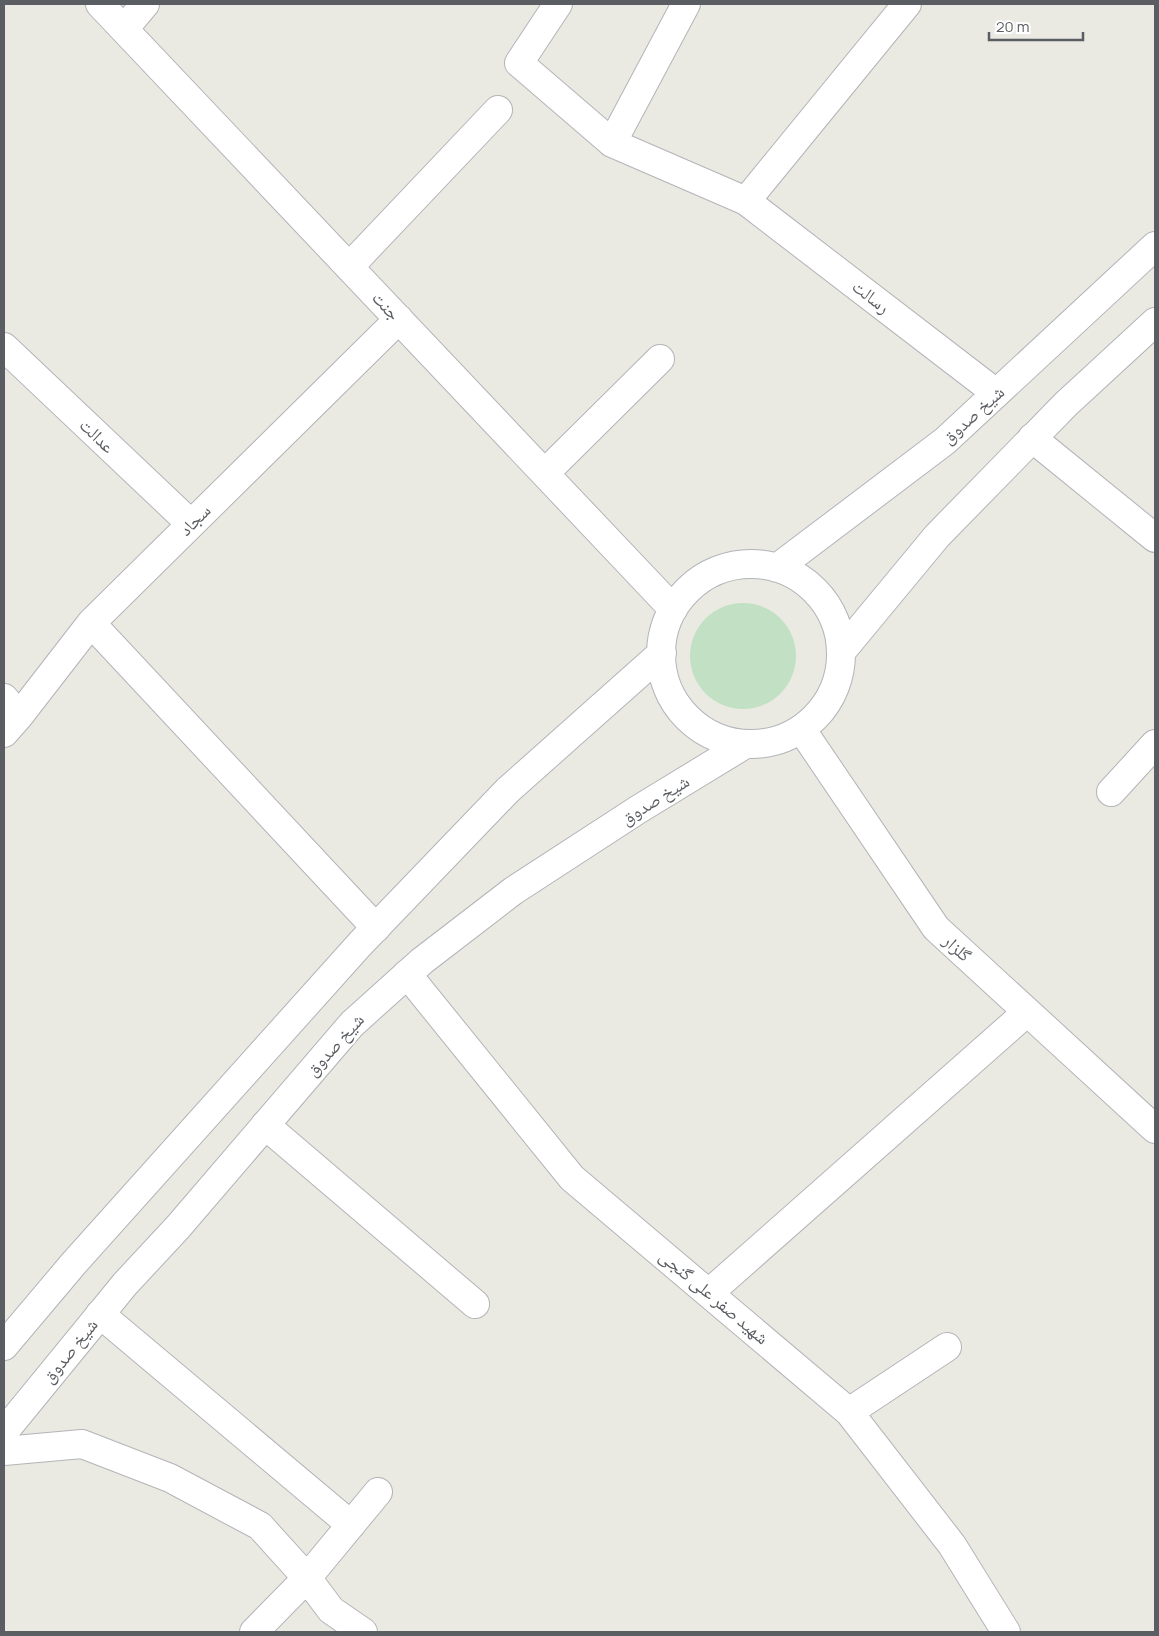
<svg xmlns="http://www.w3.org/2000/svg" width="1159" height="1636" font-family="Manrope,'Noto Naskh Arabic',sans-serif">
	<rect width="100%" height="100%" fill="#ebeae2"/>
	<!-- green -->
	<path fill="#c2e0c4" d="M690 656a53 53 0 1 1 106 0a53 53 0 1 1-106 0Z"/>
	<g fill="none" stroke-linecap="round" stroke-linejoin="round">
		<defs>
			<path id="street" d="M100 4 673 609
				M558 4 519 63 612 143
				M686 4 612 143 746 201 996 393
				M124 29 145 4
				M746 201 907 4
				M349 267 498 110
				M4 347 191 524
				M1032 438 1155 538
				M545 473 660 359
				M91 623 376 928
				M4 698 19 716
				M802 730 936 928 1155 1129
				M4 733 19 716 91 623 399 319
				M1111 792 1155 744
				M407 974 572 1178 849 1412 952 1545 1006 1632
				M265 1125 475 1304
				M709 1293 1027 1012
				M100 1314 351 1525
				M849 1412 947 1347
				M4 1451 82 1444 170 1478 260 1526 307 1578 254 1632
				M363 1632 331 1610 307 1578 378 1492"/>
			<path id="secondary" d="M661 654a90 90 0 1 1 180 0a90 90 0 1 1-180 0Z
				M777 568 945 441 1155 246
				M841 652 937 536 1066 404 1155 322
				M4 1346 74 1263 360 944 508 790 662 653
				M4 1432 125 1284 178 1227 352 1024 422 961 513 891 639 809 744 745"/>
		</defs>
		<!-- street casing -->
		<use href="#street" stroke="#b3b4b8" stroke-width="30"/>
		<!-- secondary casing -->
		<use href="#secondary" stroke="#b1b4b8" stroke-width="30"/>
		<!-- street -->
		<use href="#street" stroke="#fff" stroke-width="28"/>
		<!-- secondary -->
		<use href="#secondary" stroke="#fff" stroke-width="28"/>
	</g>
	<g text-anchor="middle" stroke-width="4.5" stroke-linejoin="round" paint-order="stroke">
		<!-- street labels -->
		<g font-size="18" fill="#5a5d61" stroke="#fff">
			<text transform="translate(871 297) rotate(38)" y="6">رسالت</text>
			<text transform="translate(386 306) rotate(47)" y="6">جنت</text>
			<text transform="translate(973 415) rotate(-42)" y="6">شیخ صدوق</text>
			<text transform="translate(97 436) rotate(44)" y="6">عدالت</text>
			<text transform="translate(195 520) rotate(-45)" y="6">سجاد</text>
			<text transform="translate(655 800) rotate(-32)" y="6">شیخ صدوق</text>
			<text transform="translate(957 948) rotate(42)" y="6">گلزار</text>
			<text transform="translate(335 1045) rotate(-48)" y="6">شیخ صدوق</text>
			<text transform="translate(714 1297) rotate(40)" y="6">شهید صفر علی گنجی</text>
			<text transform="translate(70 1351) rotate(-51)" y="6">شیخ صدوق</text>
		</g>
	</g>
	<!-- border -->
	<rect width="1159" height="1636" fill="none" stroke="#5a5d61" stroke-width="10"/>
	<!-- scale -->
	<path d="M989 32v8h94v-8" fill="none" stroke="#5a5d61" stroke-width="2.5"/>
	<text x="996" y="32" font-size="15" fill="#5a5d61" stroke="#ffffff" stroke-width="4" paint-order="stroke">20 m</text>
</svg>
